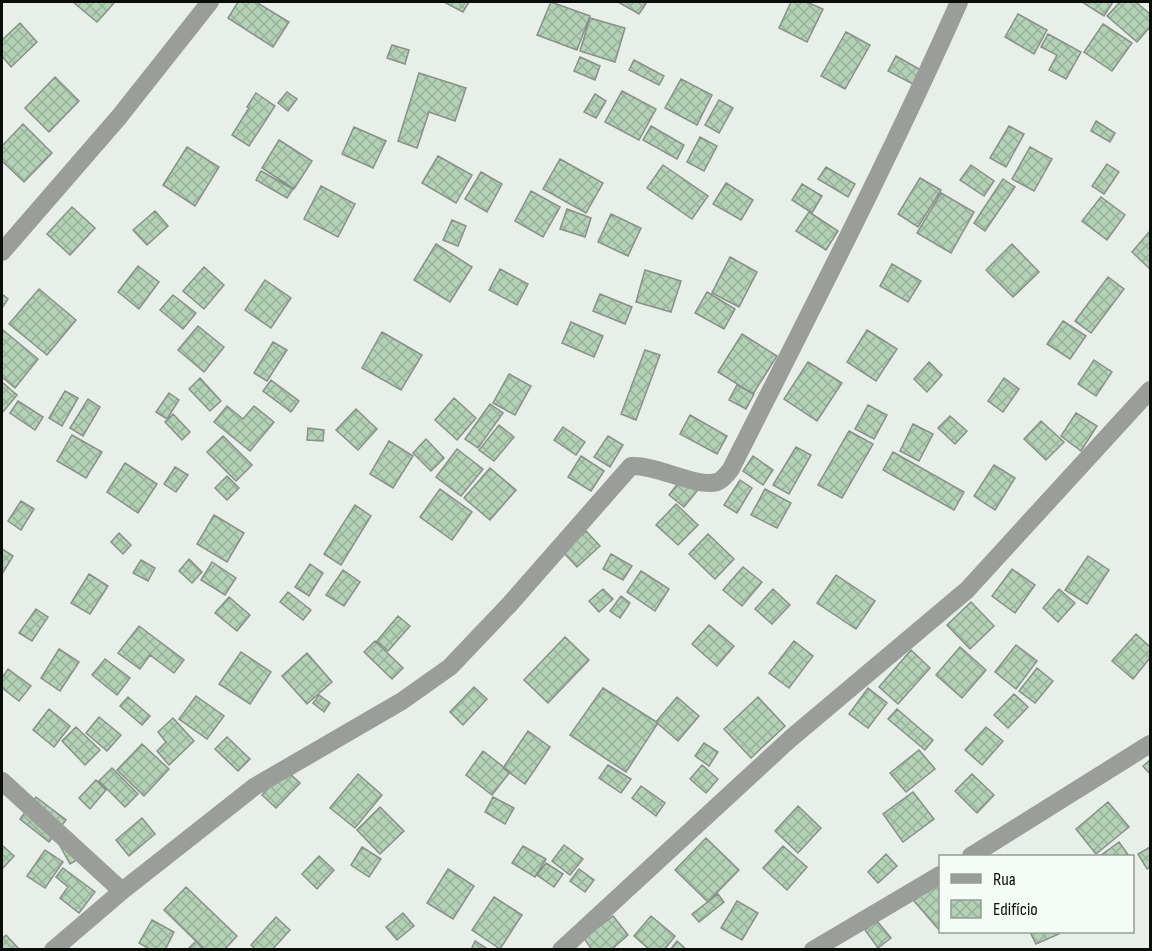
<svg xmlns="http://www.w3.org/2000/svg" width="1152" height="951" font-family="'Sofia Sans Condensed',sans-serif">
	<defs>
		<pattern id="building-cross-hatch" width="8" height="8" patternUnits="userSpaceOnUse" patternTransform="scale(1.5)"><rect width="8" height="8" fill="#b2d1b5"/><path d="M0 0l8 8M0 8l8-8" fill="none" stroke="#98b29a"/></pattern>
	</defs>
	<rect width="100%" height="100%" fill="#e8efe9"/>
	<!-- building -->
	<path fill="url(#building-cross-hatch)" stroke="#89908a" stroke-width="1.5" d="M73 2H115L97 22Z
		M238 2H256L289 22 273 47 228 18Z
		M444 2H469L463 12Z
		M551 2 590 16 577 50 537 35Z
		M618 2H647L639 14Z
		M791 2H807L823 9 807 42 779 28Z
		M1082 2H1113L1104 16Z
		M1120 2H1136L1150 14V27L1137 42 1107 16Z
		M1018 14 1047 30 1034 54 1005 37Z
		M590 18 625 28 615 62 580 51Z
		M20 23 37 42 11 67 2 56V40Z
		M1103 24 1132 43 1112 71 1084 52Z
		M846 32 870 45 845 89 821 76Z
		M1048 34 1081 52 1066 79 1049 70 1057 55 1041 47Z
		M392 45 409 50 405 64 387 58Z
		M896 56 921 70 913 84 888 71Z
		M580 57 600 66 595 80 574 71Z
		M634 60 664 76 659 85 629 70Z
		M419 73 466 88 455 121 429 112 417 148 398 141Z
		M55 77 79 101 49 132 25 108Z
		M681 79 712 95 697 125 665 108Z
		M622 91 656 109 639 140 605 122Z
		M287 92 297 99 288 111 278 103Z
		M256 93 275 106 249 146 232 135 249 108 247 107Z
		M595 94 606 101 596 118 584 112Z
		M719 100 733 108 719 133 705 125Z
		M1096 121 1115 133 1110 142 1091 131Z
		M23 124 52 153 24 182 2 161V146Z
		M651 126 684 145 677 159 643 140Z
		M1009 126 1024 134 1006 167 990 158Z
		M354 127 386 141 373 168 342 154Z
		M700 137 717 146 704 171 687 162Z
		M279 140 312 161 294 189 262 168Z
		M187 147 219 167 195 206 163 185Z
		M1030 147 1052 159 1034 191 1012 179Z
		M438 156 472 175 456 203 422 183Z
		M560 159 603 183 586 213 543 189Z
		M1107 164 1119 172 1104 194 1092 186Z
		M663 165 708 196 692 219 647 188Z
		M971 165 994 181 984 196 960 180Z
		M826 167 855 184 848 197 818 179Z
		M261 171 293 189 287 198 256 180Z
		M481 172 502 184 487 212 465 199Z
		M920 178 941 190 918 227 898 214Z
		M1003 179 1015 187 985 231 974 223Z
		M726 183 753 200 741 220 713 204Z
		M802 184 822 196 812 213 792 200Z
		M321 186 355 204 338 237 304 219Z
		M531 191 560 207 543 237 515 221Z
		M941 193 974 212 951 253 917 233Z
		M1101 197 1125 215 1107 240 1082 221Z
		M72 207 95 228 70 255 47 234Z
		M567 209 591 218 585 237 560 229Z
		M155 211 168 226 147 245 133 230Z
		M809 212 838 231 826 250 796 231Z
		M611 214 641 228 628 256 598 242Z
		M452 220 466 226 458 246 443 240Z
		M1150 231V269L1132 252Z
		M436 244 472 267 450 302 414 280Z
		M1012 244 1039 272 1013 297 986 270Z
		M730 257 757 272 739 307 712 293Z
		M892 264 921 281 908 302 880 286Z
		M138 266 159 282 139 309 118 292Z
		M204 267 224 285 204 309 183 291Z
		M500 269 528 284 517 305 489 290Z
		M645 270 681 281 671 312 636 302Z
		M1108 277 1124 289 1091 333 1075 321Z
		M265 280 291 298 271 328 245 310Z
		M39 289 76 320 47 355 9 324Z
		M707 292 735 309 724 329 695 313Z
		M2 294 8 299 2 308Z
		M600 294 632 307 625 324 593 311Z
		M173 295 196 313 183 329 160 310Z
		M1063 321 1086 336 1070 359 1047 344Z
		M571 322 603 336 594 357 562 343Z
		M198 326 224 347 204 372 178 350Z
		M3 330 38 359 15 388 2 377V333Z
		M867 330 897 349 876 381 847 362Z
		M382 332 422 355 401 390 362 368Z
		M742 334 777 356 753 394 718 372Z
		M273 342 287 350 267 381 254 373Z
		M645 350 660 355 636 420 621 414Z
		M1094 360 1112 372 1096 396 1078 384Z
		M808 362 842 383 817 421 784 399Z
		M929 362 942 375 927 392 914 379Z
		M509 374 531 386 515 415 493 403Z
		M200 378 221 401 210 411 189 389Z
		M1004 378 1019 389 1003 412 988 401Z
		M271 380 299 401 291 412 263 391Z
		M2 382 17 395 2 413Z
		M737 385 754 394 746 409 729 400Z
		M65 391 78 398 62 426 49 418Z
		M169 393 179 400 167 419 156 412Z
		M454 398 476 418 457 440 435 420Z
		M88 399 100 407 83 436 70 428Z
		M18 401 43 417 35 430 10 413Z
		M490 404 503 413 478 448 465 439Z
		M868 405 887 415 874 439 855 429Z
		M227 406 243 419 254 406 274 422 250 451 214 422Z
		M356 409 377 429 358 450 336 430Z
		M1076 413 1097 426 1081 451 1061 436Z
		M173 414 190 432 182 440 165 422Z
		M690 415 727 436 717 454 680 434Z
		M950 416 967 431 955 444 938 428Z
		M1041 421 1064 442 1046 460 1024 439Z
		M913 424 933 434 919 461 900 451Z
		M499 425 514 437 494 461 479 450Z
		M563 427 585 442 576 455 554 440Z
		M308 428 324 430 323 441 307 440Z
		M849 431 873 444 842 498 818 485Z
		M72 435 102 452 86 478 57 461Z
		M223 436 252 465 236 481 207 452Z
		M608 436 623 445 610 467 594 457Z
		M426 439 444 458 431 471 413 453Z
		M389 441 413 456 393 488 370 474Z
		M796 447 811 455 789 494 773 485Z
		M457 449 483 469 461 496 436 477Z
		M893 452 964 492 954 510 883 470Z
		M581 456 604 471 591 491 568 477Z
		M753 456 773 470 763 485 743 471Z
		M125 463 157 484 138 513 107 492Z
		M994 465 1015 478 995 510 974 496Z
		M175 467 188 475 176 492 164 484Z
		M490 468 516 490 490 520 464 498Z
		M686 473 702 485 684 507 669 495Z
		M227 476 239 488 227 500 215 488Z
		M740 480 752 488 737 513 724 505Z
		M440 489 472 512 452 540 420 517Z
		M765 489 791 503 777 528 751 515Z
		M21 501 34 509 21 530 8 521Z
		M676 504 698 525 678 545 656 525Z
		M355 505 371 516 341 565 324 554Z
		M214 515 244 533 227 562 197 544Z
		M586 531 600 546 577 567 563 552Z
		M119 533 131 545 123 554 111 542Z
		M708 534 734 559 715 579 689 554Z
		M2 549 13 556 2 574Z
		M611 554 632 566 623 580 603 569Z
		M1088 556 1109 570 1087 604 1065 590Z
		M189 559 202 572 192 583 179 571Z
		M141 560 155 568 148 581 133 573Z
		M212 562 236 578 225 595 201 580Z
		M310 564 323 573 309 596 295 587Z
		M743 567 762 582 742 606 723 590Z
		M1012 569 1035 585 1015 613 992 596Z
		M343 570 360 582 344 606 326 595Z
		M641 571 669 589 655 611 627 592Z
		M89 574 108 586 90 614 71 603Z
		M836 575 875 601 856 629 817 603Z
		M603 589 613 599 599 612 589 601Z
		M773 589 790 605 772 624 755 609Z
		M1059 589 1075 603 1058 622 1043 608Z
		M288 592 311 610 303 620 280 602Z
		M621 596 630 603 620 618 610 611Z
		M229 597 250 615 237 631 215 613Z
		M971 602 994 626 970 649 947 625Z
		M36 609 48 617 32 641 19 633Z
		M398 616 410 626 388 651 377 641Z
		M709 625 734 646 717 666 692 644Z
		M139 626 184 660 174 673 150 655 140 669 118 653Z
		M1136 634 1150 647V658L1133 679 1112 661Z
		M565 637 589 660 548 703 524 680Z
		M375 641 403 668 392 679 364 652Z
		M794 641 813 656 789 688 769 673Z
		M1016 645 1037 661 1016 689 995 672Z
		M960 647 986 670 962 698 936 675Z
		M59 649 79 662 60 691 41 678Z
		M911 650 930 668 898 704 879 687Z
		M241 652 271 672 250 704 219 684Z
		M307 653 332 682 307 704 282 676Z
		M105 659 130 678 117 695 92 675Z
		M1037 668 1053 681 1035 703 1019 691Z
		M8 669 31 686 19 701 2 688V678Z
		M474 687 487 699 463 725 450 712Z
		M603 688 658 723 626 772 570 735Z
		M868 688 887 703 868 728 849 714Z
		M1014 694 1028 707 1008 728 994 715Z
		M319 695 330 703 324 712 313 703Z
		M196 696 224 716 207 739 179 719Z
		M128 697 150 716 142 725 120 706Z
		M677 697 699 716 678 741 656 722Z
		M758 697 785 726 751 758 724 729Z
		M49 709 70 726 54 747 33 730Z
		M897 709 933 740 925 750 888 719Z
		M99 717 121 735 107 751 86 733Z
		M173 718 194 741 169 765 157 751 166 742 158 732Z
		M76 727 100 750 85 765 62 741Z
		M986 727 1003 741 982 765 965 750Z
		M528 731 550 747 525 784 503 768Z
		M227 737 250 759 238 771 215 749Z
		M704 743 718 752 709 766 695 756Z
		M142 744 169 769 144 796 117 770Z
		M919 750 935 769 906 792 890 773Z
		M483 751 510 772 492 795 466 775Z
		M1150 760V774L1143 766Z
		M608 765 631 779 621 793 599 778Z
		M702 765 718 779 706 793 690 779Z
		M112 768 138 794 125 807 99 781Z
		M286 770 300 783 276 808 262 795Z
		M358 774 382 795 355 828 330 808Z
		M972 774 994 795 977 813 955 791Z
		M96 780 106 790 90 809 79 798Z
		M641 786 665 803 656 816 632 798Z
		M913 792 934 819 903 842 883 814Z
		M36 797 66 820 49 842 20 819Z
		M493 797 514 808 505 824 485 812Z
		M1108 802 1129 827 1096 854 1076 829Z
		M798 806 821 828 798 853 775 831Z
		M380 807 404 831 380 854 357 830Z
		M142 818 155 834 129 856 116 840Z
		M706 838 739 870 708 902 675 870Z
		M58 842 84 856 70 864Z
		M1119 842 1129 856H1100Z
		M2 845 14 856 2 869Z
		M564 845 583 859 570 875 552 861Z
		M523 846 546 859 535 877 512 863Z
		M783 846 807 867 787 890 763 868Z
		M362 847 381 859 369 877 351 865Z
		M1150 847V867L1147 869 1138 854Z
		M45 850 63 862 45 888 27 876Z
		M886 854 897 866 878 883 868 872Z
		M319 856 334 870 317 889 302 874Z
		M546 863 563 874 554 887 537 875Z
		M63 868 95 892 79 913 60 898 68 887 56 877Z
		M448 869 474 886 453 919 427 903Z
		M579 869 594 880 585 892 570 881Z
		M940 877V931L914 901Z
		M186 887 237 936 224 950H205L164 910Z
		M718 894 724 902 699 922 692 914Z
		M494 897 522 915 500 949 472 930Z
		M737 901 758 913 742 940 721 928Z
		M403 913 414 926 397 940 386 927Z
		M613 916 628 935 611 950H592L584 938Z
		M651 916 675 936 664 950H650L634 936Z
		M276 917 290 930 272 950H256L251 945Z
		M152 920 174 932 165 950H151L139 943Z
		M877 921 891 938 878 948 865 930Z
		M1030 932H1058L1059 934 1036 944Z
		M6 935 20 950H2V939Z
		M196 941 204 950H187Z
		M475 941 489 950H471Z
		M677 941 687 950H670Z"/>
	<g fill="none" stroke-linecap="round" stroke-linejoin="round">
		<!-- street -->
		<path stroke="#9a9d9a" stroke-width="18" d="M2 252 119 117 210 2
			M2 781 122 891
			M971 856 1150 744
			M53 950 122 891 254 787 402 701 450 667 509 605 631 466C656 464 695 488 717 482 723 480 727 474 731 469 809 314 889 160 959 2
			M561 950 790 739 967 590 1150 390
			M813 950 940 875"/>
	</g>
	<!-- border -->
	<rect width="1152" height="951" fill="none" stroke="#0b0d0b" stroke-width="6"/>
	<!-- legend -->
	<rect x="939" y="855" width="195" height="78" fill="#f5fcf6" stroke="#979c98" stroke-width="1.5"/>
	<rect x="951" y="874" width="30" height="9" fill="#9a9d9a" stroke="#979c98" stroke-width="1.5"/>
	<text x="993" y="885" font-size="18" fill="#0b0d0b">Rua</text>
	<rect x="951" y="900" width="30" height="18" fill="url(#building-cross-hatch)" stroke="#979c98" stroke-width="1.5"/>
	<text x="993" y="915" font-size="18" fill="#0b0d0b">Edifício</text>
</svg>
